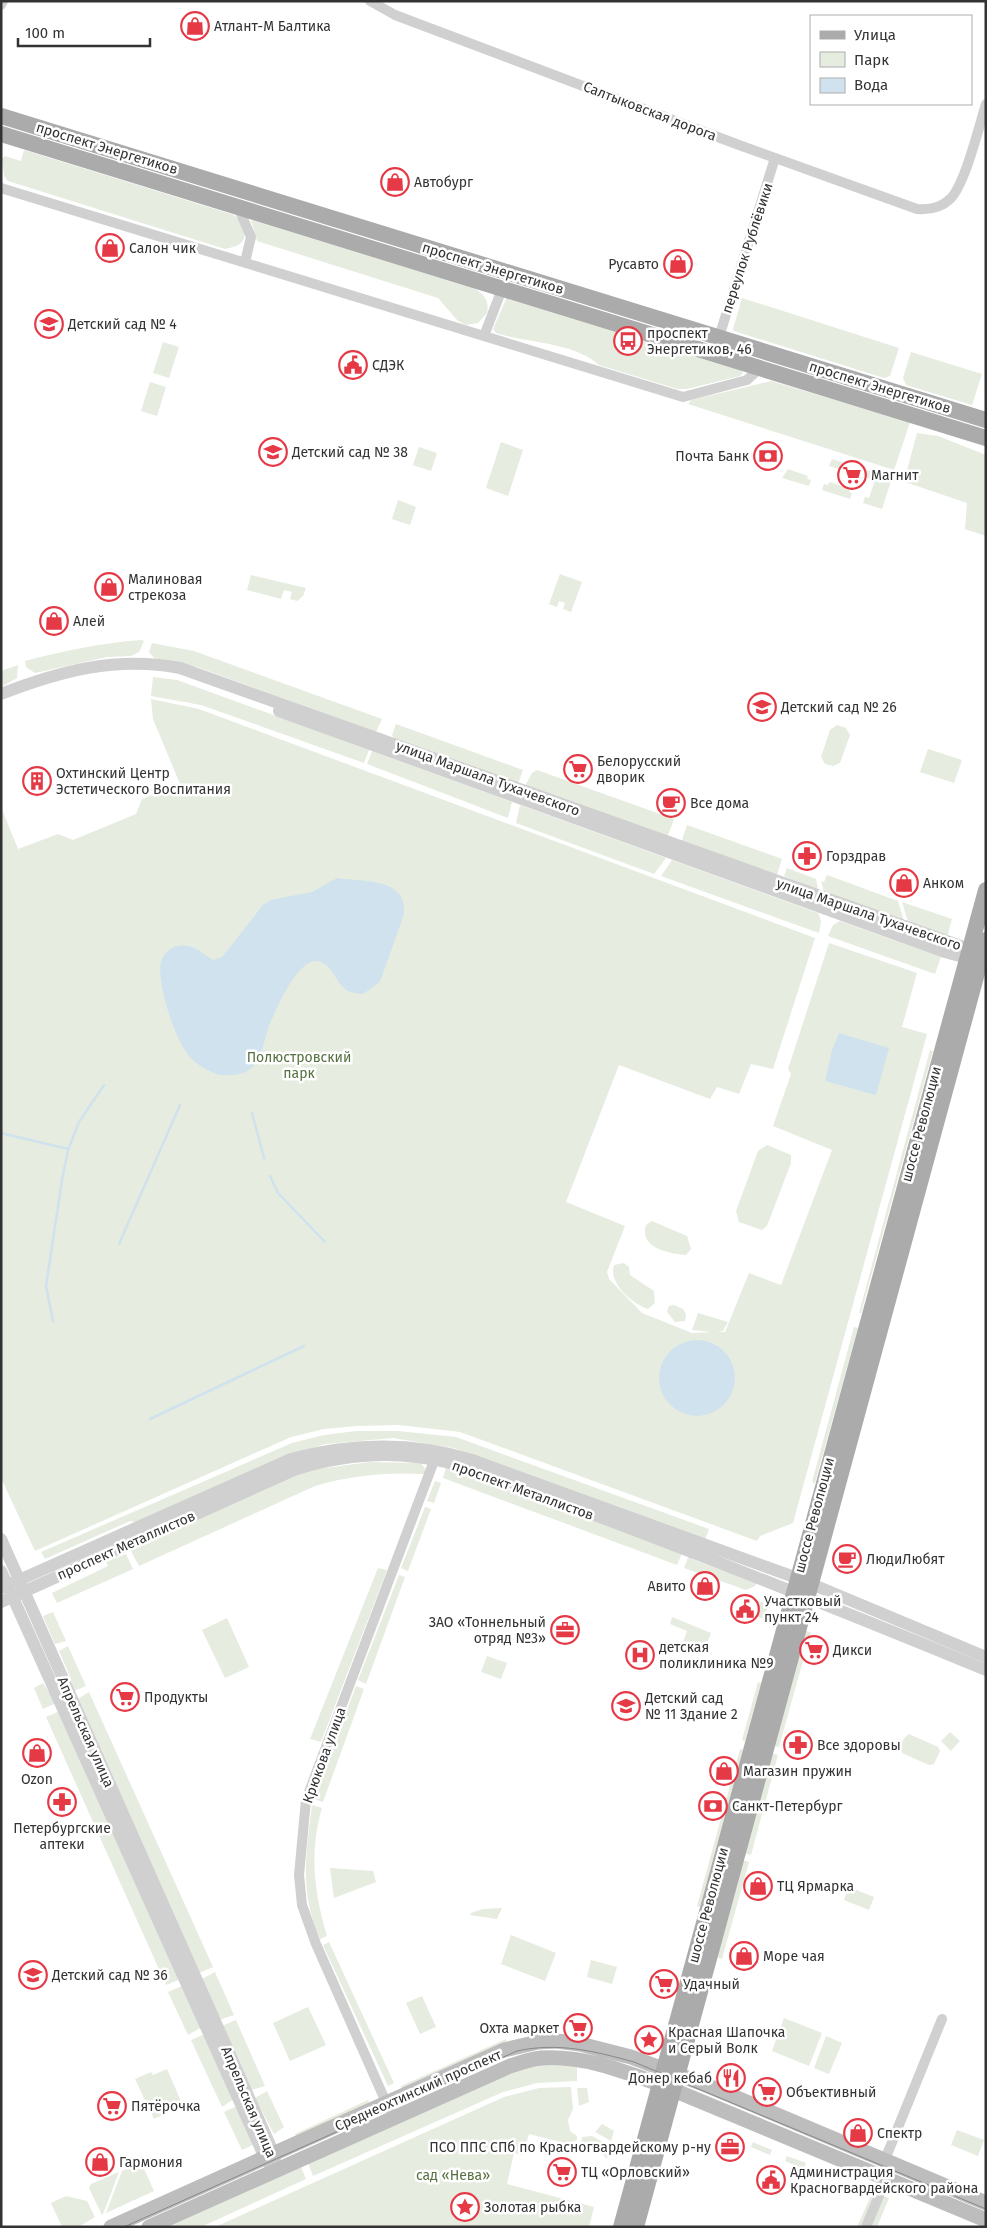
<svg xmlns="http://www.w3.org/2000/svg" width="987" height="2228" font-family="'Fira Sans',sans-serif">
	<rect width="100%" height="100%" fill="#fff"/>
	<!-- green -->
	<path fill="#e6ecdf" d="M24 150 234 215C238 218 239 221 241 225 250 241 240 246 225 249L8 181 4 176 2 159 5 156 21 161Z
		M251 220 472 287C483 293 490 300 487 313L478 323 466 325 458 321 438 298 257 241Z
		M507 297 741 370 743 373 740 376 687 389H677L599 365C574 342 527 343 496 333L493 329Z
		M742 298 899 348 890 376 884 378 734 331 733 329Z
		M163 342 179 347 169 378 153 373Z
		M911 352 982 374 972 405 906 385 903 378Z
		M771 381 910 422 894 470 688 404 691 400Z
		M150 382 166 387 157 416 141 411Z
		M917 433 938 436 986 455V536L965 529 967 503 902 481 905 478Z
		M501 442 523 450 508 496 486 488Z
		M419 447 437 453 431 471 413 465Z
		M832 459 892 478 882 509 863 503 865 497 869 498 875 480 829 466Z
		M788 469 808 476 807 479 811 480 809 486 782 478Z
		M830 482 850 489 849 492 852 493 850 499 822 490 824 484 828 485Z
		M398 500 416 507 410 525 392 519Z
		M560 574 582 582 571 612 563 609 565 603 559 601 557 607 549 604Z
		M251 575 306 588 303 596 297 601 290 599 292 592 284 590 281 599 247 590Z
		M141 640 144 641 139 652 131 656 107 657 35 673 26 667 25 661C63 651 101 643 141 640Z
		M152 643 194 651 382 719 376 732 197 667 154 658 149 652Z
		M18 665 17 678 1 687V671Z
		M153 677 177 680 369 750 364 763 201 705 151 696Z
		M151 699 199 709 815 938 773 1069 751 1064 739 1094 717 1087 710 1099 619 1065 566 1202 625 1226 607 1272 609 1279 642 1313 692 1333 712 1332 692 1330 698 1313 728 1322 723 1331 717 1332H725L749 1273 781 1285 832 1150 773 1126 791 1074 788 1069 829 943 917 973 902 1027 927 1034 793 1523 760 1536 757 1541 460 1432 399 1425 357 1426 324 1429 291 1437 35 1551 1 1478V807L18 849 58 834 73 840 136 814 142 799 180 784 153 719Z
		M396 724 523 770 518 784 394 739 392 735Z
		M837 725 846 728 850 735 840 763 833 766 825 764 821 757 830 730Z
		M928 749 962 760 954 783 920 772Z
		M372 751 512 802 508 818 367 764Z
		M537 770 674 819 667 838 525 786 532 773Z
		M520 805 666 858 654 874 516 823Z
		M687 825 782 859 777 875 681 843Z
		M672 860 818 913 821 921 819 933 661 876Z
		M787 868 816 879 819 893 784 876Z
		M827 875 898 901 905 924 825 895 821 881 824 882Z
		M902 902 952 919 947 938 908 922Z
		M840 921 941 957 935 974 828 936 833 925Z
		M930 1050 933 1051 861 1313H859Z
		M767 1145 791 1155V1163L767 1226 762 1230 739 1222 736 1211 758 1151Z
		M652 1221 687 1236 691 1249 686 1255C668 1253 639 1248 646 1225Z
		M624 1263 629 1267 630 1275 654 1291 655 1303 648 1309C632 1304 608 1283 614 1265Z
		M674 1305 683 1309 686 1314 685 1321 675 1322 667 1312 669 1306Z
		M854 1327 858 1328 815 1483 812 1482Z
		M356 1431H398L456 1437 709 1529 705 1540 454 1448 393 1438 326 1444 290 1454 137 1523 130 1521 45 1559 41 1552 292 1443 324 1435Z
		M370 1462 421 1463 426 1470 424 1474C386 1472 352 1475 315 1486L139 1566 131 1551 277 1481 318 1469Z
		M446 1467 682 1553 677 1565 443 1478Z
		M435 1481 441 1483 434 1503 427 1501Z
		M425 1507 431 1509 408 1571 401 1568Z
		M126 1554 133 1569 57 1603 52 1593 108 1566 106 1562Z
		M689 1555 694 1560 757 1583 755 1586 746 1590 684 1568Z
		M378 1568 387 1570 321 1742 310 1739Z
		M399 1575 405 1577 366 1684 358 1680Z
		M755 1600 768 1604 765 1619 750 1615Z
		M53 1612 66 1641 55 1644 43 1616Z
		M672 1617 711 1633 703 1653 682 1645 687 1631 670 1624Z
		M227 1618 249 1667 225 1678 202 1630Z
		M805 1631 811 1632 779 1747 773 1746Z
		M68 1646 86 1686 72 1692 71 1679 59 1651Z
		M487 1656 507 1663 501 1679 481 1672Z
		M758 1682 761 1683 745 1741 742 1740Z
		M43 1683 56 1703 43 1709 34 1688Z
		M356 1686 364 1689 323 1802 313 1799Z
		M89 1692 213 1967 199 1973 76 1700Z
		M60 1711 181 1979 166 1985 46 1717Z
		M950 1732 960 1741 951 1751 941 1741Z
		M909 1734 938 1747 940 1751 934 1764 929 1765 902 1753C899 1747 903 1737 909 1734Z
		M740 1749 743 1750 700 1907 697 1906Z
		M771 1753 778 1755 751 1855 744 1853Z
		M312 1805 322 1808C309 1852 314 1892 327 1936L320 1939C299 1891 306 1855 312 1805Z
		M742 1860 749 1862 722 1959 716 1957Z
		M330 1868 373 1871 376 1882 334 1898Z
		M849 1887 874 1897 869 1910 844 1900Z
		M502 1908 497 1919 470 1915 471 1913 483 1909Z
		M511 1935 556 1953 545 1981 501 1964Z
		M329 1942 394 2083 388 2086 323 1945Z
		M591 1960 617 1967 612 1984 587 1977Z
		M215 1972 234 2015 219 2020 202 1979Z
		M184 1985 202 2027 188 2035 168 1992Z
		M422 1996 436 2027 420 2034 406 2003Z
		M308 2007 326 2045 290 2061 273 2023Z
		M784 2018 822 2033 809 2066 772 2051Z
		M236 2020 265 2086 251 2090 222 2026Z
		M637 2031 653 2036 651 2040 642 2044 634 2043Z
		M205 2034 234 2099 222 2107 191 2040Z
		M826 2036 842 2043 829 2074 814 2068Z
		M506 2039 507 2042 402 2090 401 2086Z
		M554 2064 577 2065V2081L537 2083 503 2092 313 2176 308 2163 513 2072 537 2065Z
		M167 2069 183 2106 154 2119 135 2079 151 2072 153 2075Z
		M571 2087 573 2109 568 2120 570 2131 577 2136V2140L568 2144 529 2134 523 2155 514 2153 507 2184 594 2207 589 2227H215L504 2097 539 2088Z
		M577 2088H587L589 2102 579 2106Z
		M267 2091 284 2127 274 2134 255 2098Z
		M368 2100 370 2104 297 2137 295 2134Z
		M237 2106 253 2145 242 2150 224 2112Z
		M602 2124 614 2131 611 2141 595 2132Z
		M957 2130 984 2140 978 2156 951 2145Z
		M592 2136 610 2146 607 2159 595 2146 581 2141 582 2137Z
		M753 2142 772 2150 770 2155 751 2147Z
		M787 2156 806 2163 804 2169 785 2161Z
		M141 2162 154 2191 106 2213 122 2171Z
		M301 2167 306 2179 201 2227H166Z
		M119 2172 103 2214 102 2215 89 2188 91 2184Z
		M873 2191 876 2193 862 2227H857Z
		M66 2196 87 2201 95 2217 78 2227H62L51 2203Z
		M884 2196 889 2198 877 2227H871Z"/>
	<!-- water -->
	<path fill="#cfe2ee" d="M337 878C361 882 408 877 404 914L380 982 363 994C358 993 352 993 348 991 334 983 333 962 316 961 298 959 275 1011 269 1026 262 1045 262 1069 239 1074 233 1075 223 1076 217 1074 208 1071 197 1065 191 1058 176 1044 156 982 161 962 164 950 176 944 187 946 198 947 204 955 213 960L222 957 263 905 271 900 312 892Z
		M839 1033 889 1048 876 1095 825 1081 832 1050Z
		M659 1378a38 38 0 1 1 76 0a38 38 0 1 1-76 0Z"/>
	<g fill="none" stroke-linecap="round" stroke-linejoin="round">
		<!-- stream -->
		<path stroke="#cfe2ee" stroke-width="2.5" d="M252 1113 264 1158
			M1 1133 68 1149
			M270 1176 278 1193 325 1242
			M119 1244 180 1105
			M53 1321 46 1286 62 1180 68 1150 79 1122 104 1085
			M150 1419 304 1346"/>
		<!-- minor -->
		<path stroke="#d0d0d0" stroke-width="10" d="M370 1 395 15 739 145 917 209C929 210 941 208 950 199 965 185 979 126 986 104
			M1 5 3 1
			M1 188 683 397 747 380 761 367
			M238 207 251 237 245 262
			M484 336 502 289
			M719 337 775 158
			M393 2118 316 1944 302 1905 299 1875 306 1800 437 1453
			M866 2227 886 2179 884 2162 942 2019"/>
		<!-- tertiary -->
		<path stroke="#d0d0d0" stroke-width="12" d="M1 694C60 671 116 656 180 668L969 949 976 954
			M279 711 945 952 967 958H976
			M1 1539 274 2154 275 2163
			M1 1571 265 2158 269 2164
			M1 1588 291 1459C352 1443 411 1441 472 1460L797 1578 986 1657
			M1 1602 294 1470C332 1458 376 1452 417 1457 474 1463 538 1494 592 1514 725 1564 855 1616 986 1670"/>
		<!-- secondary -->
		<path stroke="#bdbdbd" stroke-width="15" d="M111 2227 504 2050 538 2042 557 2041 580 2044 631 2057 706 2085 986 2203
			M149 2227 510 2066C520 2063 530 2059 541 2058 581 2055 621 2070 659 2084L986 2220"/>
		<!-- primary -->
		<path stroke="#ababab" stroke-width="16" d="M1 116 986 420
			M1 134 986 438
			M621 2227 986 890
			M636 2227 986 940"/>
		<!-- tram -->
		<path stroke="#888" stroke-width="1" d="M124 2227 517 2051C558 2042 594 2051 634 2062L986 2209"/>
	</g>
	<!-- icons -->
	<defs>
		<symbol id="shop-ring" viewBox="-11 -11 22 22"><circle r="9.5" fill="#fff" stroke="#e63946" stroke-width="1.5"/><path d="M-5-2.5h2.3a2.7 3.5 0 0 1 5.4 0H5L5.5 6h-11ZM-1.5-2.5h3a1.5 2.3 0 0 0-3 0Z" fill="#e63946"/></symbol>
		<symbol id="school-ring" viewBox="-11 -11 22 22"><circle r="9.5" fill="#fff" stroke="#e63946" stroke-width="1.5"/><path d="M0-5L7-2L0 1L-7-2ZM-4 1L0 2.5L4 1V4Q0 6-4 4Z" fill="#e63946"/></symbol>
		<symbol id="bus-ring" viewBox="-11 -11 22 22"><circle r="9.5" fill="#fff" stroke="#e63946" stroke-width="1.5"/><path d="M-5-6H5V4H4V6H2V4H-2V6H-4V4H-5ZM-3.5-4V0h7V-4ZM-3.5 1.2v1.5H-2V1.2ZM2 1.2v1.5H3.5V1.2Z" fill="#e63946"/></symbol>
		<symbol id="civic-ring" viewBox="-11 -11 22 22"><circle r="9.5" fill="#fff" stroke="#e63946" stroke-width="1.5"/><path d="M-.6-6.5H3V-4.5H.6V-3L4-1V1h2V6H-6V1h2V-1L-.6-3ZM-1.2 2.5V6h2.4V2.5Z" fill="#e63946"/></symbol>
		<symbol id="bank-ring" viewBox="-11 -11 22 22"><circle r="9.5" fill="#fff" stroke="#e63946" stroke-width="1.5"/><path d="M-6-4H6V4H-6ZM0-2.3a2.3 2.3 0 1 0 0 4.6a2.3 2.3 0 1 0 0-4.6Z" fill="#e63946"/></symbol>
		<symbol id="supermarket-ring" viewBox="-11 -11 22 22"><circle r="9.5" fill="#fff" stroke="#e63946" stroke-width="1.5"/><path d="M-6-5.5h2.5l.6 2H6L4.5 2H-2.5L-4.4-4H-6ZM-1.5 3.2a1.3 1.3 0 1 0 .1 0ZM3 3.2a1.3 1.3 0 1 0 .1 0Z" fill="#e63946"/></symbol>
		<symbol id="building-ring" viewBox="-11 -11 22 22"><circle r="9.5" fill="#fff" stroke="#e63946" stroke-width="1.5"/><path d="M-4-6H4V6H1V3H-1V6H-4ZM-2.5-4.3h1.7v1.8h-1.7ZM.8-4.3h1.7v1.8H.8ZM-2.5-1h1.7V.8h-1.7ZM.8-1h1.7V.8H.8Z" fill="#e63946"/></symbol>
		<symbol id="cafe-ring" viewBox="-11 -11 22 22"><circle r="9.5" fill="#fff" stroke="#e63946" stroke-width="1.5"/><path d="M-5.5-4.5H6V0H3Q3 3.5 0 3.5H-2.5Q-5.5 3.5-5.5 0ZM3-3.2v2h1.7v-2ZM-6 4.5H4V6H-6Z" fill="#e63946"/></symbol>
		<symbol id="pharmacy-ring" viewBox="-11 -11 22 22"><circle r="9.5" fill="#fff" stroke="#e63946" stroke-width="1.5"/><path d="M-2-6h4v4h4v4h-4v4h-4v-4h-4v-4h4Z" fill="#e63946"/></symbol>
		<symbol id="office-ring" viewBox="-11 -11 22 22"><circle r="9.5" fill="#fff" stroke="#e63946" stroke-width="1.5"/><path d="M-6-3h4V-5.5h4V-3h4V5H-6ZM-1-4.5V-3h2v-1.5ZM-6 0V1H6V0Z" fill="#e63946"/></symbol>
		<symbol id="hospital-ring" viewBox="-11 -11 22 22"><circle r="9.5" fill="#fff" stroke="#e63946" stroke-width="1.5"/><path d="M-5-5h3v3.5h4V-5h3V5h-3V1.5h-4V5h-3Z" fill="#e63946"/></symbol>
		<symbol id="sight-ring" viewBox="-11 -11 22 22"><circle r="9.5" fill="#fff" stroke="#e63946" stroke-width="1.5"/><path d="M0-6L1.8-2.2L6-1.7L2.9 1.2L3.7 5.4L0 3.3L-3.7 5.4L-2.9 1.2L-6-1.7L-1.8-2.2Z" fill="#e63946"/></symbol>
		<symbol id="restaurant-ring" viewBox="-11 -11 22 22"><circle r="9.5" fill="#fff" stroke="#e63946" stroke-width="1.5"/><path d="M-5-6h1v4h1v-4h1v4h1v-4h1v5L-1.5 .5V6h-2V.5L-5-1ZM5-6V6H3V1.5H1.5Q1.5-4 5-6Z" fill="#e63946"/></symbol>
	</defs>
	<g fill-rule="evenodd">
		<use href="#shop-ring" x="179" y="10" width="32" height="32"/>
		<use href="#shop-ring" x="379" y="166" width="32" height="32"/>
		<use href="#shop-ring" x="94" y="232" width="32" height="32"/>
		<use href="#shop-ring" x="662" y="248" width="32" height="32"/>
		<use href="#school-ring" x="33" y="308" width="32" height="32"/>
		<use href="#bus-ring" x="612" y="325" width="32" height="32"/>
		<use href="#civic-ring" x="337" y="349" width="32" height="32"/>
		<use href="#school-ring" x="257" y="436" width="32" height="32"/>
		<use href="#bank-ring" x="752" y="440" width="32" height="32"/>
		<use href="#supermarket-ring" x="836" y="459" width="32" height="32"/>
		<use href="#shop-ring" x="93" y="571" width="32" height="32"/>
		<use href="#shop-ring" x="38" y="605" width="32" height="32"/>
		<use href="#school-ring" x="746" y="691" width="32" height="32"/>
		<use href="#supermarket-ring" x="562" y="753" width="32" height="32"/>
		<use href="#building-ring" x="21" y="765" width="32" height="32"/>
		<use href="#cafe-ring" x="655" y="787" width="32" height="32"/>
		<use href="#pharmacy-ring" x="791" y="840" width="32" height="32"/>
		<use href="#shop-ring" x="888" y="867" width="32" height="32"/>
		<use href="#cafe-ring" x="831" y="1543" width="32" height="32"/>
		<use href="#shop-ring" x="689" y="1570" width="32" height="32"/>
		<use href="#civic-ring" x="729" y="1593" width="32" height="32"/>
		<use href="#office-ring" x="549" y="1614" width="32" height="32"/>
		<use href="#supermarket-ring" x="798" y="1634" width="32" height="32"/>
		<use href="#hospital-ring" x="624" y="1639" width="32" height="32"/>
		<use href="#supermarket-ring" x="109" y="1681" width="32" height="32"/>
		<use href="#school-ring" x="610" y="1690" width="32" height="32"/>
		<use href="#pharmacy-ring" x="782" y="1729" width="32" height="32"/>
		<use href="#shop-ring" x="21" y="1737" width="32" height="32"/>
		<use href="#shop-ring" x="708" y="1755" width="32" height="32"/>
		<use href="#pharmacy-ring" x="46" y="1786" width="32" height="32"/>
		<use href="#bank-ring" x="697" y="1790" width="32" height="32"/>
		<use href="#shop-ring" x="742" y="1870" width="32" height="32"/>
		<use href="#shop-ring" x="728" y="1940" width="32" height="32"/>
		<use href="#school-ring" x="17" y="1959" width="32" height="32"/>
		<use href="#supermarket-ring" x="648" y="1968" width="32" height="32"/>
		<use href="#supermarket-ring" x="562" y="2012" width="32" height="32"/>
		<use href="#sight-ring" x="633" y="2024" width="32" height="32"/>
		<use href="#restaurant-ring" x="715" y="2062" width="32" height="32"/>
		<use href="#supermarket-ring" x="751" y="2076" width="32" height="32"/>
		<use href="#supermarket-ring" x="96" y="2090" width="32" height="32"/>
		<use href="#shop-ring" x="842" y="2117" width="32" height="32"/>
		<use href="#office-ring" x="714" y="2131" width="32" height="32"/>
		<use href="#shop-ring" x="84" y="2146" width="32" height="32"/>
		<use href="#supermarket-ring" x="546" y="2156" width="32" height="32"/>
		<use href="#civic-ring" x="755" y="2164" width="32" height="32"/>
		<use href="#sight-ring" x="449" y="2191" width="32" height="32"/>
	</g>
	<g text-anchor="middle" stroke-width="5" stroke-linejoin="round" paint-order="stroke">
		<!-- poi labels -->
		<g font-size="14" fill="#333" stroke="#fff" text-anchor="start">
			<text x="214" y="31">Атлант-М Балтика</text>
			<text x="414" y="187">Автобург</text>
			<text x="129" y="253">Салон чик</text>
			<text x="659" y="269" text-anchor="end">Русавто</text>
			<text x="68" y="329">Детский сад № 4</text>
			<text x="647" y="338">проспект<tspan x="647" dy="16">Энергетиков, 46</tspan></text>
			<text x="372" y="370">СДЭК</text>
			<text x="292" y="457">Детский сад № 38</text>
			<text x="749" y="461" text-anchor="end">Почта Банк</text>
			<text x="871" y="480">Магнит</text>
			<text x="128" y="584">Малиновая<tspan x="128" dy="16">стрекоза</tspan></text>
			<text x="73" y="626">Алей</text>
			<text x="781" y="712">Детский сад № 26</text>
			<text x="597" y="766">Белорусский<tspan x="597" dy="16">дворик</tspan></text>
			<text x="56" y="778">Охтинский Центр<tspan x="56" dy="16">Эстетического Воспитания</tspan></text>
			<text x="690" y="808">Все дома</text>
			<text x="826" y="861">Горздрав</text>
			<text x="923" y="888">Анком</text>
			<text x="866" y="1564">ЛюдиЛюбят</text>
			<text x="686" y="1591" text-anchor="end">Авито</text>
			<text x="764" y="1606">Участковый<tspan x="764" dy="16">пункт 24</tspan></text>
			<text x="546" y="1627" text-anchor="end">ЗАО «Тоннельный<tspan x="546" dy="16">отряд №3»</tspan></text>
			<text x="659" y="1652">детская<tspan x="659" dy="16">поликлиника №9</tspan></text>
			<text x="833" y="1655">Дикси</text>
			<text x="144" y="1702">Продукты</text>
			<text x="645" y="1703">Детский сад<tspan x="645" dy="16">№ 11 Здание 2</tspan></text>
			<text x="817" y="1750">Все здоровы</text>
			<text x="743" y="1776">Магазин пружин</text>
			<text x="37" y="1784" text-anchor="middle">Ozon</text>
			<text x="732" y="1811">Санкт-Петербург</text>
			<text x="62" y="1833" text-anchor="middle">Петербургские<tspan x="62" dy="16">аптеки</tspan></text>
			<text x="777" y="1891">ТЦ Ярмарка</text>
			<text x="763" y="1961">Море чая</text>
			<text x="52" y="1980">Детский сад № 36</text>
			<text x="683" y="1989">Удачный</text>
			<text x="559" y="2033" text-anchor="end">Охта маркет</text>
			<text x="668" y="2037">Красная Шапочка<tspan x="668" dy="16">и Серый Волк</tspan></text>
			<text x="712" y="2083" text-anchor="end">Донер кебаб</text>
			<text x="786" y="2097">Объективный</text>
			<text x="131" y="2111">Пятёрочка</text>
			<text x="877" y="2138">Спектр</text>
			<text x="711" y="2152" text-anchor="end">ПСО ППС СПб по Красногвардейскому р-ну</text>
			<text x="119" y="2167">Гармония</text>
			<text x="581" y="2177">ТЦ «Орловский»</text>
			<text x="790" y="2177">Администрация<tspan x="790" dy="16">Красногвардейского района</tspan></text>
			<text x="484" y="2212">Золотая рыбка</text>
		</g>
		<!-- street labels -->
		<g font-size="14" fill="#333" stroke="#fff">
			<text transform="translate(650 111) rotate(21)" y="5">Салтыковская дорога</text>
			<text transform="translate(107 148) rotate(17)" y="5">проспект Энергетиков</text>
			<text transform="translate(747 248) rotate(-72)" y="5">переулок Рублёвики</text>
			<text transform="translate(493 268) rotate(17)" y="5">проспект Энергетиков</text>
			<text transform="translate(880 387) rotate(17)" y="5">проспект Энергетиков</text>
			<text transform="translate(488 778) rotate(20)" y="5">улица Маршала Тухачевского</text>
			<text transform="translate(869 914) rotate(19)" y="5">улица Маршала Тухачевского</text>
			<text transform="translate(921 1124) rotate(-75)" y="5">шоссе Революции</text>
			<text transform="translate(523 1490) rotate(20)" y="5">проспект Металлистов</text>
			<text transform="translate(814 1515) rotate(-75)" y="5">шоссе Революции</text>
			<text transform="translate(126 1545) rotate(-24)" y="5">проспект Металлистов</text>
			<text transform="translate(86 1732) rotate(66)" y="5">Апрельская улица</text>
			<text transform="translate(324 1755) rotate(-70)" y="5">Крюкова улица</text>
			<text transform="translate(708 1905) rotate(-75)" y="5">шоссе Революции</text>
			<text transform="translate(418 2090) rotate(-24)" y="5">Среднеохтинский проспект</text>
			<text transform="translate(249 2102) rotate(67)" y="5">Апрельская улица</text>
		</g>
		<!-- park labels -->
		<g font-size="14" fill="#56703f" stroke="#fff">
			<text x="299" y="1062">Полюстровский<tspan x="299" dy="16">парк</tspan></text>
			<text x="453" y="2180">сад «Нева»</text>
		</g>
	</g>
	<!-- border -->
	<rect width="987" height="2228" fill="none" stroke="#333333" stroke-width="5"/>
	<!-- legend -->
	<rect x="810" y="15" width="162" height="90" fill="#ffffff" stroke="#adadad"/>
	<rect x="820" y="31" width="25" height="8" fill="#ababab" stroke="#adadad"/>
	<text x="854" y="40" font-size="15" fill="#333333">Улица</text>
	<rect x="820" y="52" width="25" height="15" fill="#e6ecdf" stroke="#adadad"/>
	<text x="854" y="65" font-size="15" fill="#333333">Парк</text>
	<rect x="820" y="78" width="25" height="15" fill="#cfe2ee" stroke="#adadad"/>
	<text x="854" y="90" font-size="15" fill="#333333">Вода</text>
	<!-- scale -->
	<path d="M18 38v8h132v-8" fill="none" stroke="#333333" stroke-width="2.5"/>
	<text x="25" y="38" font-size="15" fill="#333333" stroke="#ffffff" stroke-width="4" paint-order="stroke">100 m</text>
</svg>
